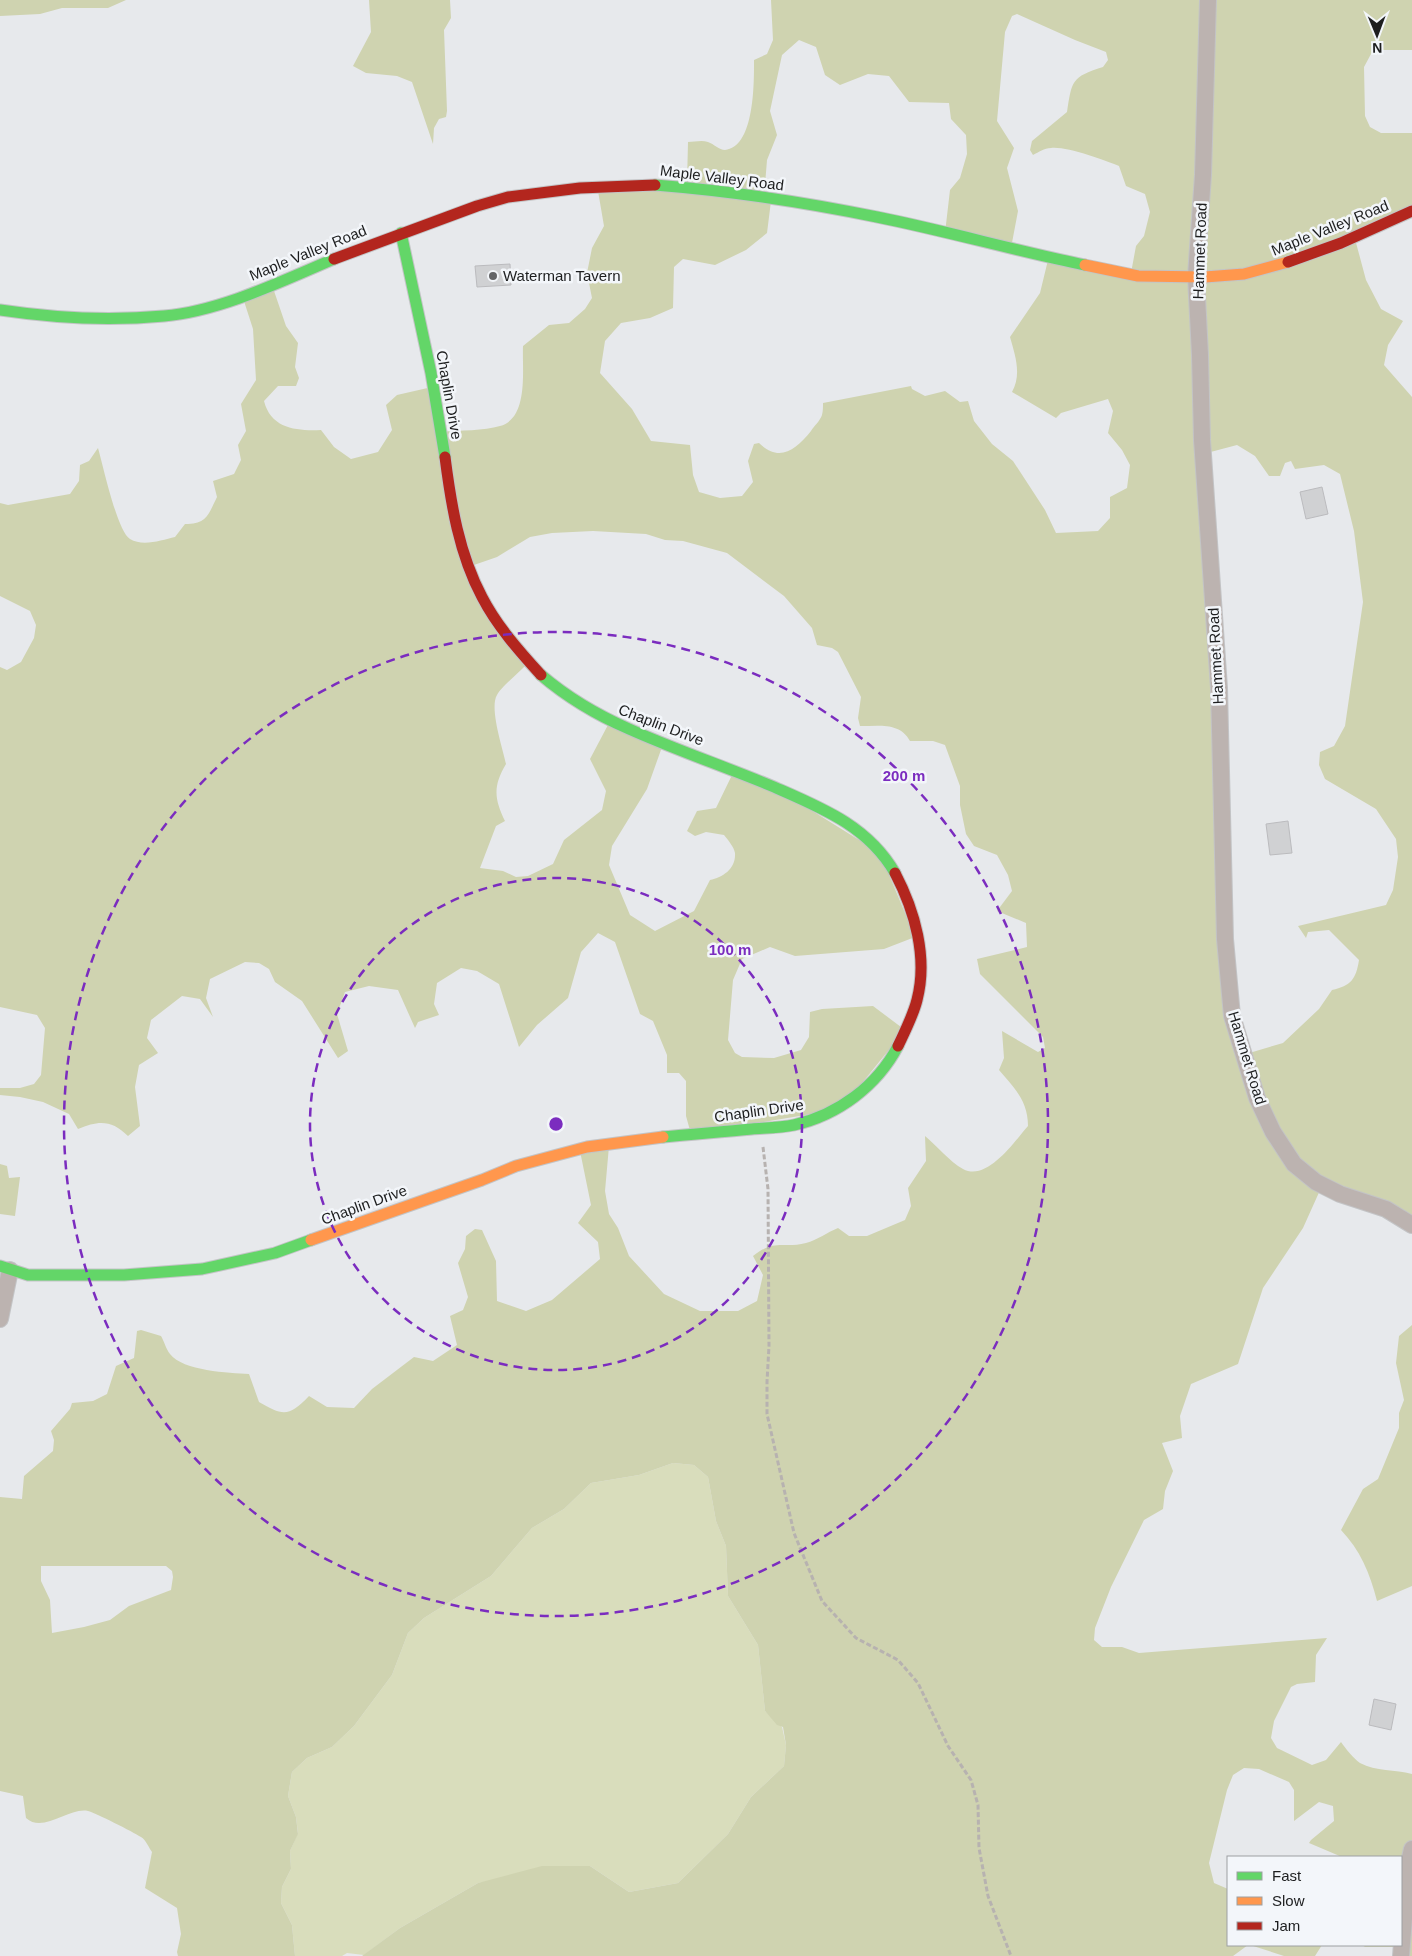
<svg xmlns="http://www.w3.org/2000/svg" width="1412" height="1956" font-family="Helvetica,sans-serif">
	<rect width="100%" height="100%" fill="#e7e9ec"/>
	<!-- green -->
	<path fill="#d9ddbc" d="M673 1463 694 1465 708 1477 716 1521 726 1546 728 1596 758 1645 765 1711 782 1727 786 1745 784 1766 751 1797 728 1834 678 1883 629 1892 590 1866 478 1883 400 1928 364 1955 347 1953 342 1956H295L292 1925 281 1903 282 1887 291 1869 290 1851 298 1833 296 1817 288 1796 292 1772 307 1758 332 1747 354 1726 392 1675 408 1633 424 1618 491 1576 532 1528 564 1509 591 1483 639 1475Z"/>
	<!-- forest -->
	<path fill="#cfd3b0" fill-rule="evenodd" d="M0 0H126L108 8H62L40 14 0 16Z
		M369 0H450L451 18 444 30 447 111 446 117 439 119 434 128 433 144 412 82 397 76 366 73 353 66 371 32Z
		M771 0H1412V50H1377L1371 54 1364 67 1365 116 1370 127 1381 133H1412V211L1355 239 1366 280 1381 309 1403 321 1388 345 1384 365 1412 397V1223L1321 1188 1303 1228 1263 1288 1238 1364 1191 1384 1180 1416 1182 1438 1162 1443 1173 1471 1165 1491 1163 1509 1144 1520 1111 1587 1095 1628 1094 1640 1102 1647H1122L1139 1653 1327 1638 1316 1655 1315 1682 1297 1684 1291 1687 1274 1721 1271 1738 1277 1748 1312 1765 1326 1760 1341 1742C1346 1749 1353 1758 1360 1763 1376 1772 1395 1769 1412 1774V1956H1402L1399 1947H1365L1362 1945H1401V1857H1342L1309 1843 1311 1840 1334 1821 1333 1806 1319 1802 1294 1821V1790L1289 1782 1259 1769 1244 1768 1233 1775 1227 1790 1209 1863 1214 1883 1228 1889V1945H1248L1233 1956H362L400 1928 478 1883 542 1866H590L629 1892 678 1883 728 1834 751 1797 784 1766 786 1745 783 1727 777 1725 765 1711 758 1645 728 1596 726 1546 716 1521 708 1477 694 1465 673 1463 639 1475 591 1483 564 1509 532 1528 491 1576 424 1618 408 1633 392 1675 354 1726 332 1747 307 1758 292 1772 288 1796 296 1817 298 1834 290 1851 291 1869 282 1887 281 1903 292 1925 295 1956H178L177 1952 181 1934 177 1908 145 1888 152 1852C149 1848 146 1840 141 1837 133 1832 96 1813 88 1811 69 1807 43 1834 26 1818L23 1796 0 1791V1497L22 1499 24 1476 53 1451 54 1440 51 1431 70 1409 72 1403 93 1401 107 1394 116 1366 134 1358 137 1331 141 1330 161 1336C164 1341 166 1349 170 1354 183 1371 229 1373 249 1374L259 1402C283 1416 289 1417 309 1396L327 1407 354 1408 372 1389 414 1357 433 1361 457 1345 450 1316 463 1310 468 1297 458 1263 465 1249 466 1236 475 1229 482 1230 496 1261 497 1301 526 1311 552 1300 600 1259 598 1242 578 1223 591 1205 580 1151 609 1146 605 1191 609 1214 618 1228 629 1256 664 1294 700 1311H738L757 1301 763 1275 753 1256C776 1238 783 1249 806 1243 817 1240 828 1232 838 1228L849 1236H867L905 1220 911 1206 908 1188 926 1161 925 1136C936 1145 950 1162 963 1169 987 1182 1014 1142 1028 1126 1028 1100 1014 1088 999 1070L1004 1058 1002 1031 1038 1052 1045 1048 1043 1037 980 974 977 959 1027 947 1026 923 997 911 1012 891 1008 875 997 855 974 846 966 834 960 805V786L945 745 933 741H910C900 722 879 726 860 726L858 718 861 697 838 652 832 648 817 645 812 628 784 596 727 553 683 541 665 540 646 534 593 531 552 533 530 537 497 557 471 566 527 664C520 672 501 687 497 695 489 708 503 749 506 764 493 786 494 798 505 821L496 826 480 868 503 871 516 877 528 876 553 864 564 840 602 810 606 791 590 759 609 723 662 747 647 789 612 846 609 865 630 915 655 931 694 911 710 880C723 877 736 869 735 853 734 847 728 840 724 835L706 832 695 836 687 831 697 811 716 808 732 775 782 792 880 853 915 937 884 949 795 956 770 947 742 959 733 980 728 1040 735 1053 742 1057 774 1058 801 1050 809 1037 810 1012 822 1009 873 1006 905 1030 841 1109 691 1134 686 1116V1081L679 1073H667V1055L653 1021 640 1014 615 942 598 933 581 952 568 998 537 1025 519 1047 499 984 477 971 461 968 437 983 434 1004 439 1015 418 1022 415 1028 398 990 369 986 345 992 337 1014 348 1051 338 1058 302 1001 275 982 269 969 259 963 245 962 210 979 206 998 213 1017 200 999 182 996 151 1020 147 1038 158 1053 139 1065 135 1087 140 1126 128 1136C112 1120 99 1120 78 1129L69 1114 43 1102 20 1097 0 1095V1088H20L34 1084 41 1075 45 1028 37 1015 0 1007V667L7 670 21 662 34 638 36 625 30 611 0 596V503L8 505 70 494 79 481 80 465 89 461 98 448C103 465 117 531 130 539 143 547 162 540 175 537L185 524C207 524 208 515 217 497L213 481 234 474 241 460 238 445 246 431 241 404 256 380 253 329 243 298 273 288 286 326 298 343 295 367 299 378 296 386H278L264 401C271 429 297 431 321 430L334 447 351 459 378 452 392 430 386 405 397 395 432 387 442 432C460 430 484 431 500 426 529 418 522 370 523 346L549 325 569 323 585 309 592 298 587 273 592 248 604 226 598 191 687 183 688 142C694 142 702 140 708 142 714 144 719 150 725 150 755 147 754 82 754 60L767 54 773 40ZM1017 14 1075 40 1106 52 1108 60 1103 67C1071 77 1072 81 1067 112L1032 141 1030 150 1033 155C1039 152 1044 148 1051 148 1066 146 1104 160 1119 166L1126 186 1145 194 1150 212 1144 236 1136 246 1131 273 1048 260 1040 293 1010 337C1015 355 1022 374 1012 392L1056 418 1061 413 1108 399 1113 411 1108 433 1122 450 1130 465 1127 488 1110 497V518L1098 531 1056 533 1045 510 1013 461 992 444 974 421 968 401 960 402 945 391 925 396 912 389 911 386 823 403C823 407 823 411 822 415 820 421 814 426 811 431 796 450 779 463 759 443L754 444 748 461 753 482 742 496 720 498 699 492 693 475 690 445 651 441 632 409 600 373 605 341 621 323 650 318 673 308 674 267 683 259 715 265 746 250 767 233 771 201 764 197 767 160 777 135 770 111 782 55 799 40 816 47 825 75 840 85 868 74 889 76 909 102 949 103 951 119 966 135 967 154 960 178 950 190 945 233 1011 248 1018 211 1007 168 1014 148 997 121 1005 32 1012 16ZM1237 445 1255 456 1269 476H1280L1285 463 1291 461 1295 469 1324 465 1340 474 1354 531 1363 602 1345 726 1334 746 1320 752 1319 765 1325 779 1376 809 1396 839 1398 857 1393 890 1386 905 1298 926 1306 938 1308 932 1329 930 1359 960C1356 979 1351 986 1332 990L1319 1009 1283 1043 1246 1054 1224 934 1203 454ZM41 1566H166L172 1571 173 1577 171 1590 129 1606 110 1620 84 1627 52 1633 50 1600 41 1581Z
		M0 1164 7 1166 9 1178 20 1177 15 1216 0 1214Z
		M1412 1325V1586L1377 1601C1370 1573 1360 1550 1341 1530L1363 1489 1378 1479 1399 1428V1413L1404 1400 1396 1363 1399 1336Z
		M1250 1945H1322L1315 1956H1284Z"/>
	<!-- building -->
	<path fill="#d0d1d3" stroke="#bbbbbe" d="M510 264 511 285 477 287 475 266Z
		M1322 487 1328 514 1306 519 1300 492Z
		M1288 821 1292 853 1270 855 1266 824Z
		M1374 1699 1396 1704 1391 1730 1369 1725Z"/>
	<g fill="none" stroke-linecap="round" stroke-linejoin="round">
		<defs>
			<path id="street" d="M1208 0 1203 175 1196 276 1200 355 1202 440 1219 688 1225 939 1232 1016 1257 1098 1273 1132 1294 1164 1316 1182 1340 1194 1386 1209 1412 1225
				M0 1319 10 1270
				M1401 1956 1408 1867 1412 1849"/>
			<path id="fast" d="M655 185C730 191 804 202 877 217 947 231 1016 251 1085 265
				M401 233 431 373 445 457
				M0 310C53 318 110 321 164 316 221 311 282 281 334 259
				M541 675C568 698 597 715 629 729 676 750 726 767 774 787 822 808 868 826 895 873
				M663 1137C693 1134 722 1132 752 1129 765 1128 780 1128 794 1125 838 1115 877 1086 898 1046
				M0 1266 28 1275H124L202 1269 275 1253 311 1240"/>
			<path id="slow" d="M1085 265 1138 276 1205 277 1244 274 1288 262
				M311 1240 482 1180 516 1166 587 1147 663 1137"/>
			<path id="jam" d="M334 259 477 206 508 197 580 188 655 185
				M1288 262 1341 243 1412 211
				M445 457C451 504 459 554 482 597 497 626 519 651 541 675
				M895 873C915 911 928 958 917 1000 913 1016 905 1031 898 1046"/>
		</defs>
		<!-- street casing -->
		<use href="#street" stroke="#c3c4c6" stroke-width="18"/>
		<!-- fast casing -->
		<use href="#fast" stroke="#c3c4c6" stroke-width="13"/>
		<!-- slow casing -->
		<use href="#slow" stroke="#c3c4c6" stroke-width="13"/>
		<!-- jam casing -->
		<use href="#jam" stroke="#c3c4c6" stroke-width="13"/>
		<!-- path -->
		<path stroke="#b7b2b0" stroke-width="3" stroke-dasharray="5 2.5" stroke-linecap="butt" d="M763 1147 768 1189 769 1346 767 1382V1414L794 1533 822 1601 856 1638 898 1660 918 1683 948 1746 971 1780 978 1805 979 1848 988 1896 1011 1956"/>
		<!-- street -->
		<use href="#street" stroke="#bcb3b0" stroke-width="16"/>
		<!-- fast -->
		<use href="#fast" stroke="#63d668" stroke-width="11"/>
		<!-- slow -->
		<use href="#slow" stroke="#ff974d" stroke-width="11"/>
		<!-- jam -->
		<use href="#jam" stroke="#b3261e" stroke-width="11"/>
	</g>
	<!-- distance rings -->
	<g fill="none" stroke="#7b2cbf" stroke-width="2.5" stroke-dasharray="9 6">
		<circle cx="556" cy="1124" r="246"/>
		<circle cx="556" cy="1124" r="492"/>
	</g>
	<!-- markers -->
	<circle fill="#646567" stroke="#f3f6fa" stroke-width="2" cx="493" cy="276" r="5"/>
	<g text-anchor="middle" stroke-width="5" stroke-linejoin="round" paint-order="stroke">
		<!-- street labels -->
		<g font-size="15" fill="#1d1e1f" stroke="#f3f6fa">
			<text transform="translate(722 178) rotate(7)" y="5">Maple Valley Road</text>
			<text transform="translate(1330 228) rotate(-22)" y="5">Maple Valley Road</text>
			<text transform="translate(1200 251) rotate(-88)" y="5">Hammet Road</text>
			<text transform="translate(308 253) rotate(-22)" y="5">Maple Valley Road</text>
			<text transform="translate(449 395) rotate(80)" y="5">Chaplin Drive</text>
			<text transform="translate(1216 656) rotate(-93)" y="5">Hammet Road</text>
			<text transform="translate(661 725) rotate(21)" y="5">Chaplin Drive</text>
			<text transform="translate(1247 1058) rotate(73)" y="5">Hammet Road</text>
			<text transform="translate(759 1111) rotate(-8)" y="5">Chaplin Drive</text>
			<text transform="translate(364 1205) rotate(-20)" y="5">Chaplin Drive</text>
		</g>
		<!-- poi labels -->
		<g font-size="15" fill="#1d1e1f" stroke="#f3f6fa" text-anchor="start">
			<text x="503" y="281">Waterman Tavern</text>
		</g>
	</g>
	<circle cx="556" cy="1124" r="8" fill="#7b2cbf" stroke="#f3f6fa" stroke-width="2.5"/>
	<g font-size="15" text-anchor="middle" font-weight="bold" fill="#7b2cbf" stroke="#f3f6fa" stroke-width="5" stroke-linejoin="round" paint-order="stroke">
		<text x="904" y="781">200 m</text>
		<text x="730" y="955">100 m</text>
	</g>
	<!-- legend -->
	<rect x="1227" y="1856" width="175" height="90" fill="#f3f6fa" stroke="#9da0a2"/>
	<rect x="1237" y="1872" width="25" height="8" fill="#63d668" stroke="#9da0a2"/>
	<text x="1272" y="1881" font-size="15" fill="#1d1e1f">Fast</text>
	<rect x="1237" y="1897" width="25" height="8" fill="#ff974d" stroke="#9da0a2"/>
	<text x="1272" y="1906" font-size="15" fill="#1d1e1f">Slow</text>
	<rect x="1237" y="1922" width="25" height="8" fill="#b3261e" stroke="#9da0a2"/>
	<text x="1272" y="1931" font-size="15" fill="#1d1e1f">Jam</text>
	<!-- north arrow -->
	<g transform="translate(1377 35) rotate(179)" stroke="#f3f6fa" stroke-width="4" paint-order="stroke">
	<path d="M0-4L9 19L0 12L-9 19Z" fill="#1d1e1f"/>
	<text y="-8" font-size="14" font-weight="bold" text-anchor="middle" fill="#1d1e1f">N</text>
	</g>
</svg>
